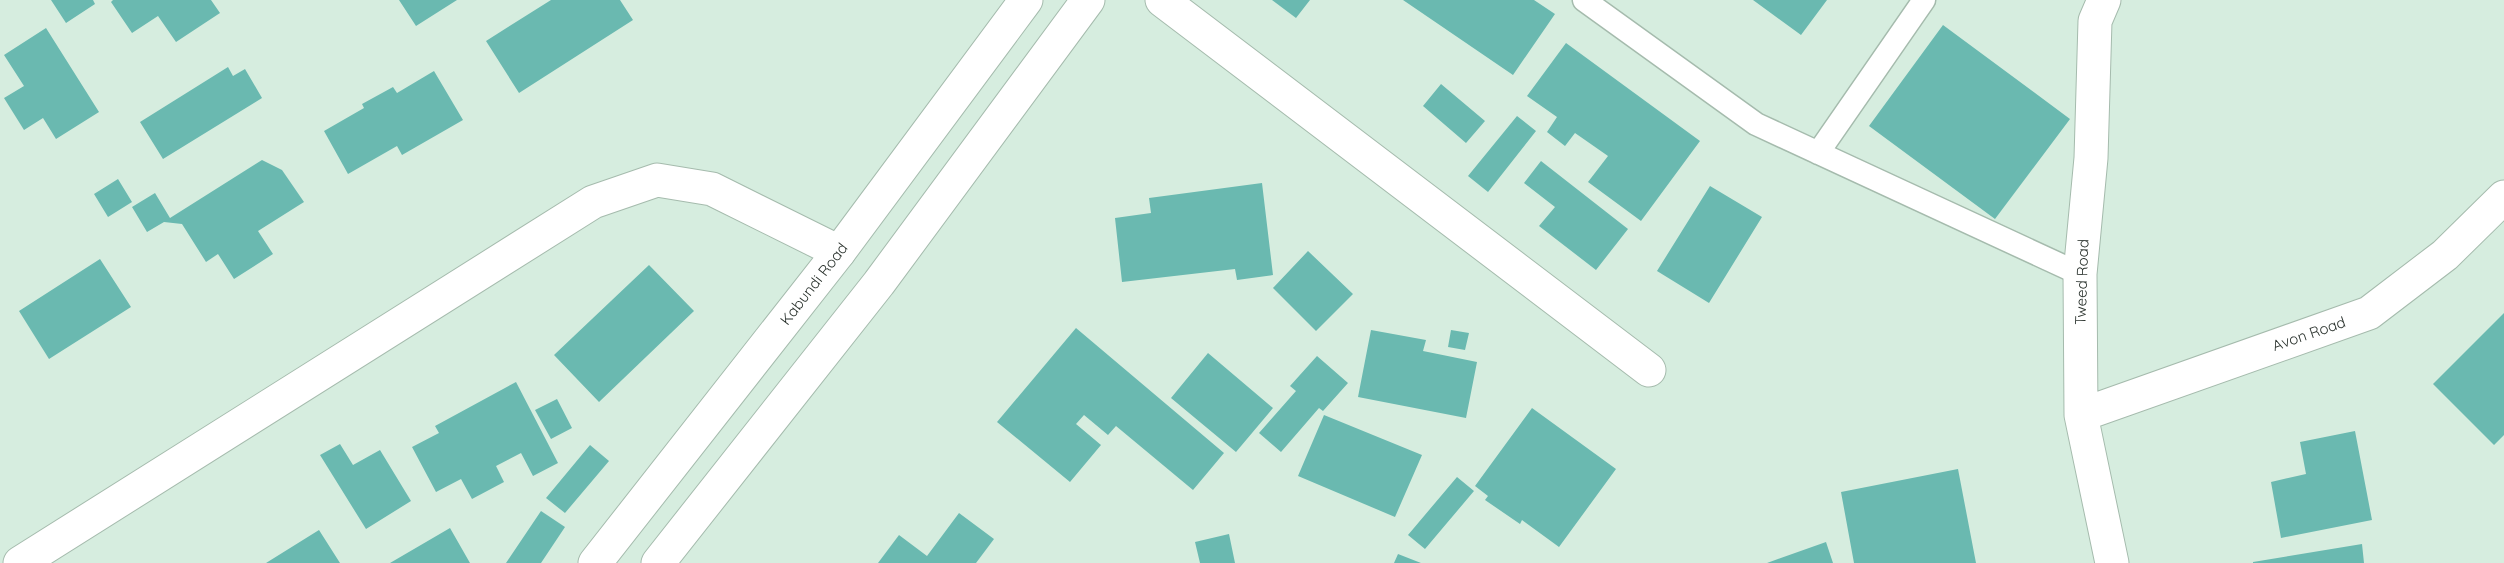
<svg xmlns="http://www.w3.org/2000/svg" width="2504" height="563" font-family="Quicksand,sans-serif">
	<rect width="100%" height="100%" fill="#d6eddf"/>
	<!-- building -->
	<path fill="#6ab9b0" d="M51 0H93L95 4 66 23Z
		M113 0H211L220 13 176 42 158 16 132 33 111 2Z
		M399 0H457L416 26Z
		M551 0H620L633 20 519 93 486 41Z
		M1272 0H1310L1296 18Z
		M1403 0H1534L1555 14 1513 75Z
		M1753 0H1827L1801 35Z
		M1943 25 2070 119 1995 219 1869 126Z
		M46 28 99 112 56 139 43 118 24 130 4 98 24 86 4 55Z
		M1566 43 1700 141 1641 221 1588 182 1608 156 1575 133 1565 146 1547 132 1557 117 1527 96Z
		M228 67 233 76 245 69 262 98 163 159 140 122Z
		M434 71 463 120 402 155 397 146 348 174 324 131 364 108 362 104 393 87 397 93Z
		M1441 84 1485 121 1466 143 1423 106Z
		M1517 116 1536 131 1488 192 1468 176Z
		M262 160 282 170 304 202 258 231 273 254 234 279 218 254 206 262 182 224 164 222 147 232 132 207 155 193 170 218Z
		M1541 161 1628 229 1596 270 1539 226 1555 207 1524 183Z
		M118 179 132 202 108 217 94 194Z
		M1262 183 1273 275 1237 280 1235 269 1122 282 1115 218 1151 213 1149 198Z
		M1710 186 1762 217 1709 303 1657 271Z
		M1308 251 1353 294 1316 331 1273 288Z
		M100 259 131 307 49 359 19 311Z
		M649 265 694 311 599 402 554 355Z
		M2504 313V435L2494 445 2433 384Z
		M1076 328 1224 453 1193 490 1116 426 1108 435 1084 415 1076 424 1101 445 1070 482 997 422Z
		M1371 330 1426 340 1423 351 1477 362 1466 418 1358 397Z
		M1451 330 1469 333 1465 350 1448 347Z
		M1208 353 1273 408 1236 452 1171 398Z
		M1317 356 1348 383 1323 411 1319 408 1281 452 1259 433 1296 391 1290 386Z
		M516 382 558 463 533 476 521 453 496 466 504 482 472 499 461 479 436 492 412 447 439 433 435 426Z
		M557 399 572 428 551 439 535 410Z
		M1532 408 1616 469 1559 547 1522 520 1520 524 1485 500 1488 496 1475 486Z
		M1324 415 1422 455 1395 517 1298 476Z
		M2355 431 2372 520 2281 538 2271 482 2306 474 2300 442Z
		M340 444 353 465 380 450 411 501 366 529 320 455Z
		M590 445 609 461 565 513 546 498Z
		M1958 469 1976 563H1854L1841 492Z
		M1457 477 1474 491 1425 549 1408 535Z
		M541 511 565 527 541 563H506Z
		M959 513 994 539 976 563H878L899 535 927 556Z
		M450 528 470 563H390Z
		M319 530 340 563H266Z
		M1229 534 1235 563H1200L1195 542Z
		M1826 542 1833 563H1767Z
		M2362 544 2364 563H2253V562Z
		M1398 554 1421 563H1394Z"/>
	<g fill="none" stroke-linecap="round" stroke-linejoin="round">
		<defs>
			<path id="service" d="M1584 0 1756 124 2080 274
				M1818 153 1924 0"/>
			<path id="minor" d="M1162 0 1649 370
				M2104 0 2095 21 2091 158 2080 274 2081 415 2112 563
				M2081 415 2369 313 2445 255 2504 197
				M20 563 593 202 657 180 712 189 839 252"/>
			<path id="tertiary" d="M595 563 839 252 1026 0
				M658 563 879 283 1088 0"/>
		</defs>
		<!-- service casing -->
		<use href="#service" stroke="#a5bbad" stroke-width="25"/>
		<!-- minor casing -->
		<use href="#minor" stroke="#a5bbad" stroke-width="35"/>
		<!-- tertiary casing -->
		<use href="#tertiary" stroke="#a5bbad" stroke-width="35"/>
		<!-- service -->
		<use href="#service" stroke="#fff" stroke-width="22"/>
		<!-- minor -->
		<use href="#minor" stroke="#fff" stroke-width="33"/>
		<!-- tertiary -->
		<use href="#tertiary" stroke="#fff" stroke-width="33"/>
	</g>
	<g text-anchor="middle" stroke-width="4.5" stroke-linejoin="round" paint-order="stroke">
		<!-- street labels -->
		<g font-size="15" fill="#29312c" stroke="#fff">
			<text transform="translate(2082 282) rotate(-88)" y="5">Tweed Road</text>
			<text transform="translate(814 284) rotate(-52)" y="5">Kabundi Road</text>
			<text transform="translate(2309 334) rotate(-19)" y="5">Avon Road</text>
		</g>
	</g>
</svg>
